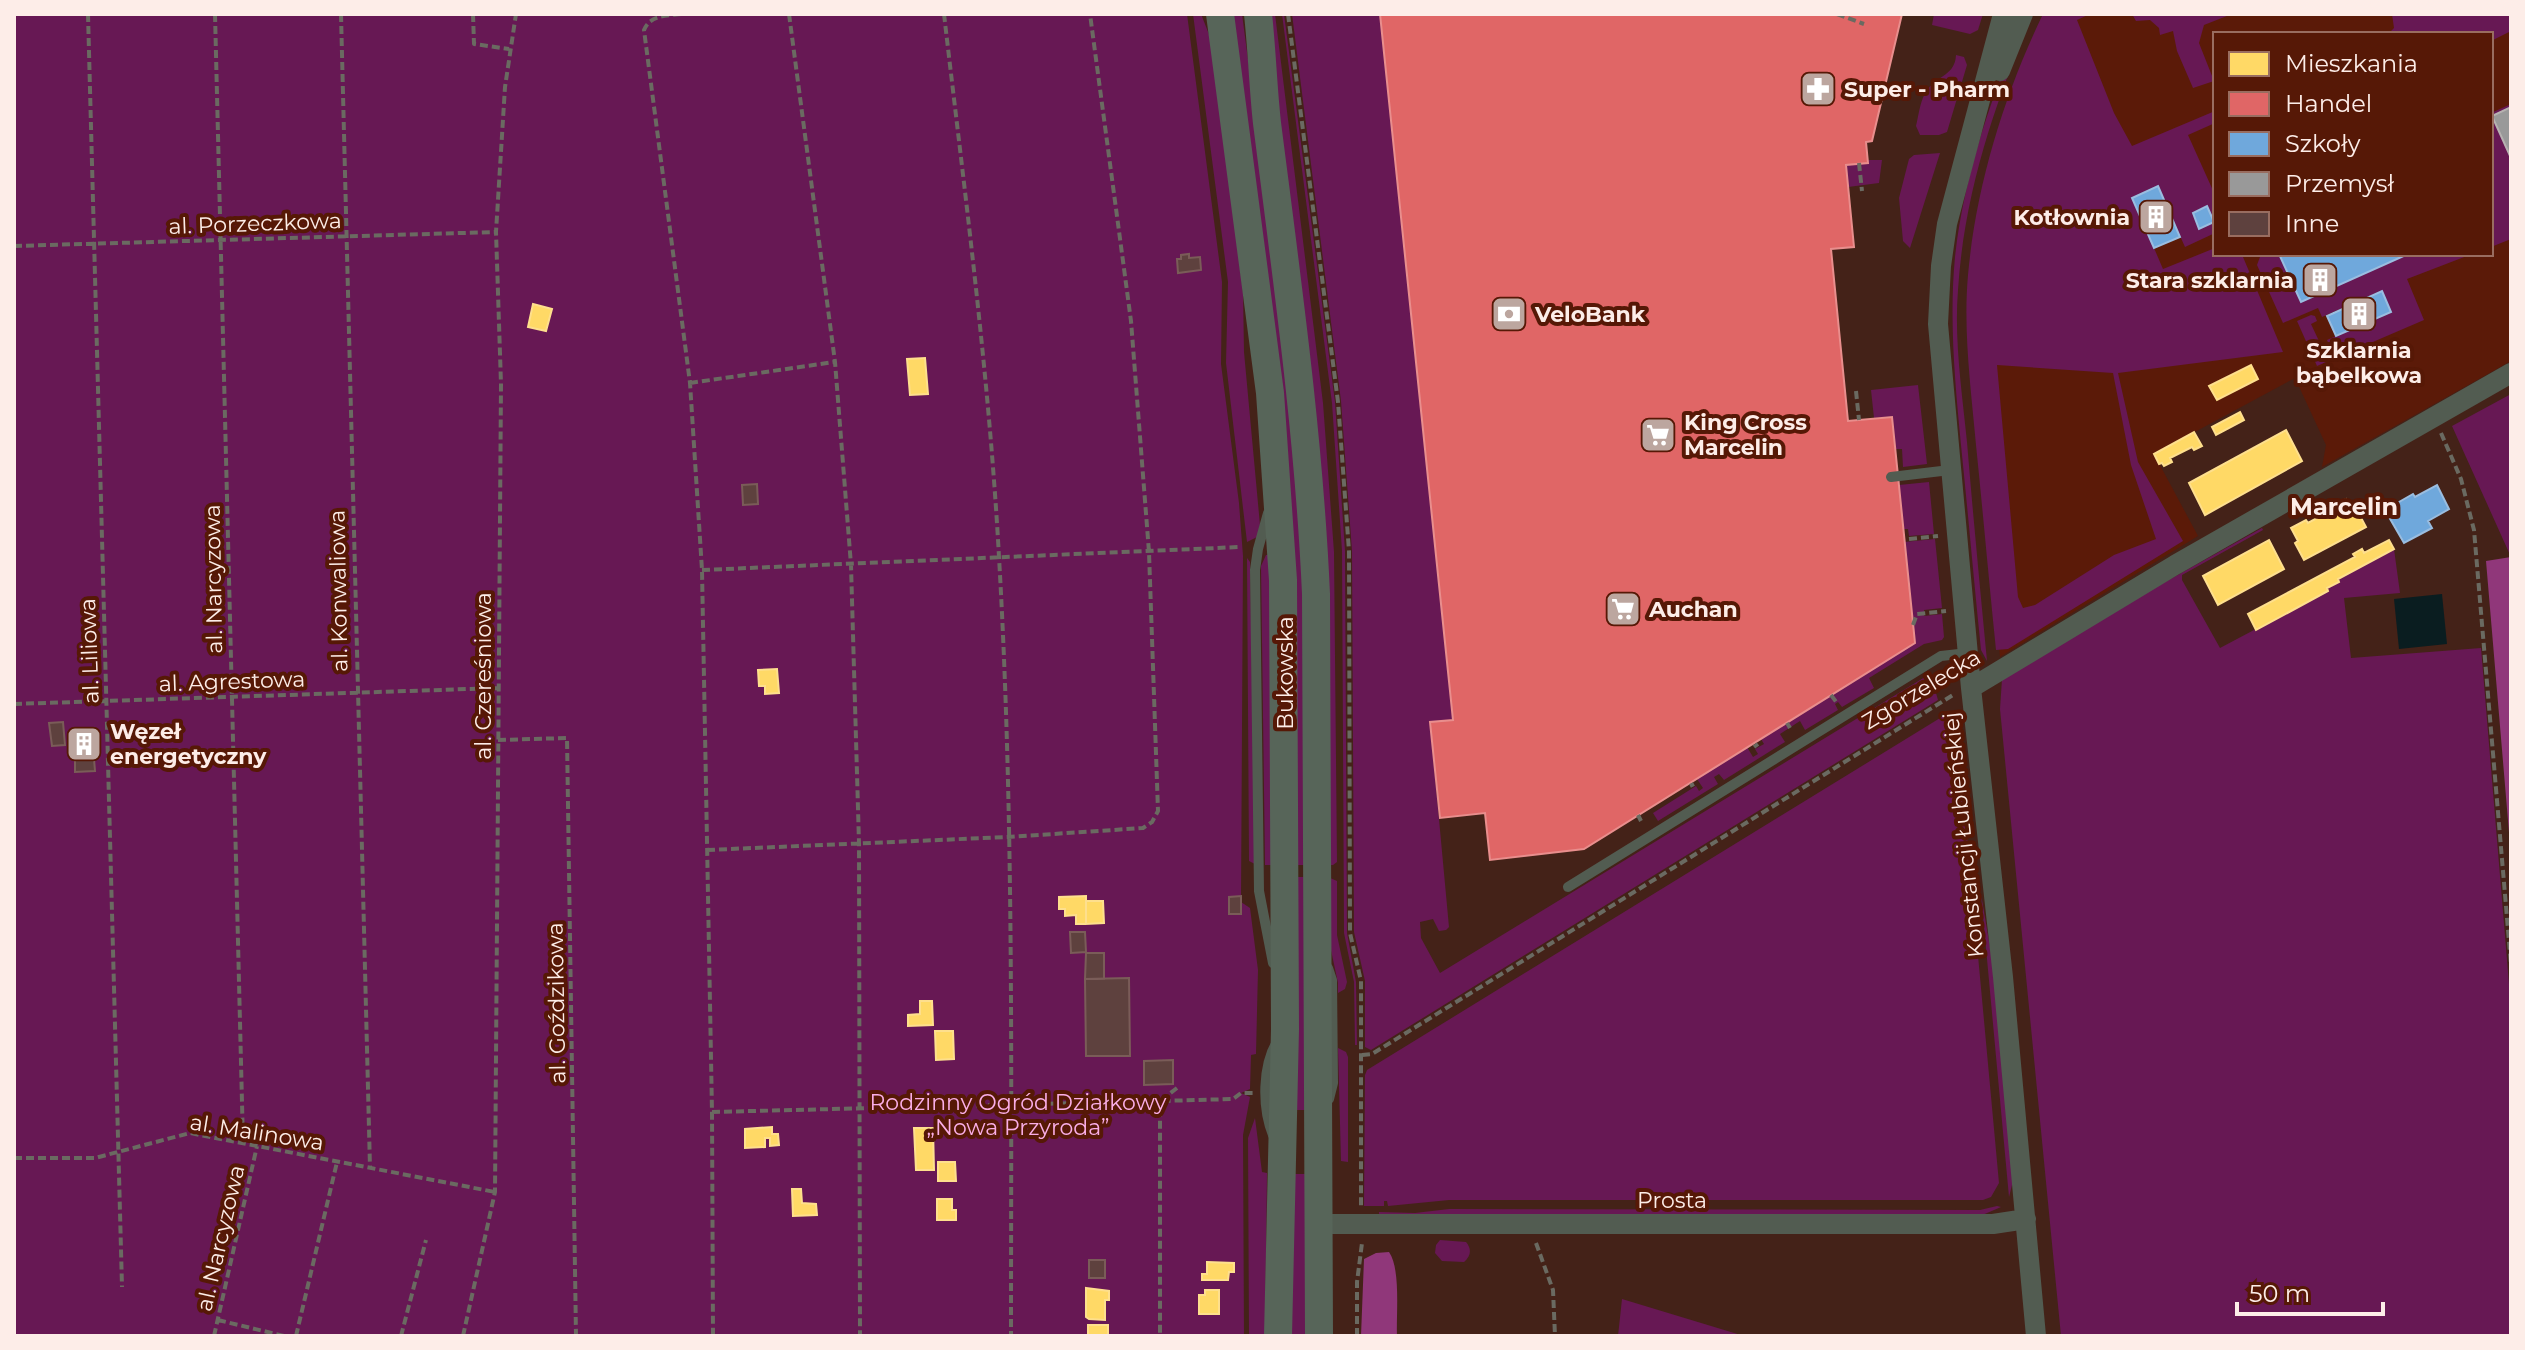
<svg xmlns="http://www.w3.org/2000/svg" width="2525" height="1350" font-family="Montserrat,sans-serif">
	<rect width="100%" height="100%" fill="#442218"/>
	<!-- built -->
	<path fill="#5b1a08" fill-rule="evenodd" d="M2045 14H2511V361L2322 467 2326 445 2295 378 2154 454 2198 536 2000 657 1972 364ZM2215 34H2491V254H2215Z"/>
	<!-- green -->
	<path fill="#671854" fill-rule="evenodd" d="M14 14H1187L1222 282 1221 364 1239 503 1243 556 1241 902 1250 908 1258 970 1256 1054 1251 1055 1250 1089 1241 1093 1250 1097 1243 1135 1244 1336H14Z
		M1193 14H1201L1212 42 1243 292 1244 352 1260 525 1257 537 1247 542 1226 363 1228 282Z
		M1231 14H1242L1281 311 1303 538 1306 865H1295Z
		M1271 14H1275L1323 403 1334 552 1337 862 1333 865H1327Z
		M1282 14H1284L1335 402 1345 551 1347 933 1356 982 1357 1045H1355L1354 982 1344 933 1342 551 1332 403Z
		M1292 14H1380L1453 720 1430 722 1449 927 1446 930 1439 931 1433 919 1420 922 1421 938 1440 973 1925 677 1931 676 1938 700 1371 1050 1365 1047V981L1354 932 1352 551 1341 401Z
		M1934 14H1983L1978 30 1970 34 1932 25Z
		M2027 14H2033C1995 101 1964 194 1958 290 1954 340 1962 392 1967 442 1973 515 1980 588 1987 661L1981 650C1974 582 1968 513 1961 445 1955 382 1949 320 1955 257 1964 174 1993 91 2027 14Z
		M2043 14H2090L2077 20 2114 113 2132 146 2215 111V123L2188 135 2215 195V233L2185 247 2158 187 2154 248 2163 269 2215 248V254H2238L2243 257 2283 352 2118 373 2138 462 2183 541 2008 649 1996 650C1989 582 1983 513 1976 445 1971 388 1963 332 1968 275 1976 186 2004 95 2043 14ZM1997 365 2113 373 2131 465 2156 539 2114 555 2035 605 2023 608 2018 597Z
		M2132 14H2232L2204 25 2199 43 2214 81 2193 88 2177 51 2173 31 2160 35 2159 28 2150 20 2136 21Z
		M2392 14H2511V31L2491 41V34H2388L2394 28Z
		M1956 55 1964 57 1967 65 1947 132 1939 135H1920L1916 126C1919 114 1920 99 1928 89 1939 75 1955 75 1956 55Z
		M2511 104V239L2491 247V113Z
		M1940 153 1910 248 1903 241 1899 198 1909 159 1914 155Z
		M1868 160H1882L1879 183 1848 187 1846 165 1868 162Z
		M2261 254H2279L2301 301 2408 254H2472L2407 279 2424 320 2317 366 2297 321 2311 315 2315 316 2317 321 2311 324 2326 356 2332 352 2327 340 2336 336 2381 291 2322 317 2318 308 2283 323 2257 265Z
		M1918 385 1927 464 1903 467 1902 449H1895L1891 417 1874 418 1871 390Z
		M2511 394V557L2452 426Z
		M1929 482 1934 534 1909 536 1908 529H1903L1899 485Z
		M2262 528 2263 530 2182 575V580L2220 648 2328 591 2327 588 2339 582 2338 579 2394 549 2400 593 2344 598 2351 658 2481 648 2511 1008V1336H2061L2000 709 2002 679 2158 586Z
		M1935 539 1942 608 1924 610V616L1942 614 1944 637 1942 640 1924 644 1869 678 1874 688 1842 707 1838 702 1835 704 1838 710 1805 730 1800 721 1780 734 1785 742 1724 780 1719 774 1714 777 1718 784 1658 821 1653 813 1696 786 1699 791 1703 788 1697 779 1747 747 1753 757 1758 754 1755 749 1764 744 1761 739 1915 643 1904 542Z
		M1266 555H1270L1274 865H1265L1261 566Z
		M1247 558 1250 562 1255 864 1249 861Z
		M1945 715 1957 728 1999 1183 1991 1197 1983 1200H1449L1388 1206 1387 1201H1384V1206H1364L1365 1075 1367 1070Z
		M1295 877H1306L1307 1110H1292Z
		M1328 877 1337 881V935L1347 982 1345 989 1338 993V983L1328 936Z
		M1981 894 1993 965 2013 1181 2009 1197Z
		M1338 1048 1346 1052 1348 1057V1162L1341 1161Z
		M1255 1118 1262 1172 1267 1173 1265 1336H1249L1248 1138Z
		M1293 1174H1305L1307 1336H1291Z
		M1997 1206 2001 1207 1980 1216 1379 1215V1212L1415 1213 1449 1209 1980 1210Z
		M1440 1240 1466 1242C1472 1249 1471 1256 1464 1262L1442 1261 1435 1253 1436 1245Z
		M1622 1299 1744 1336H1618Z"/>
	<!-- forest -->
	<path fill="#90377a" d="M2511 557V856L2486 561Z
		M1389 1252C1401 1269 1396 1315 1397 1336H1361L1364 1259 1376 1253Z"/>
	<!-- water -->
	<path fill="#0a1d20" d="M2442 594 2447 644 2399 649 2394 599Z"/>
	<!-- homes -->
	<path fill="#ffd966" stroke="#fedf8d" stroke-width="2" d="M533 304 552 309 546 331 528 327Z
		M925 358 928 394 910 395 907 359Z
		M2251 365 2258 379 2217 400 2209 386Z
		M2240 412 2244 420 2216 435 2212 427Z
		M2286 430 2302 461 2205 515 2189 483Z
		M2194 432 2202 446 2194 450 2192 447 2170 458 2172 462 2164 466 2162 463 2159 464 2154 454Z
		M2346 499 2353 512 2357 510 2366 527 2304 560 2295 543 2298 541 2291 528 2306 520 2308 523 2332 510 2331 507Z
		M2269 540 2284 569 2218 605 2203 576Z
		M2389 540 2394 549 2338 579 2339 582 2327 588 2328 591 2256 630 2248 614 2355 557 2353 554 2362 549 2364 553Z
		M777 669 779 693 765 694V686H759L758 670Z
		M1086 896V924H1076V915L1065 916V909H1059V897Z
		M1086 901H1103L1104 923 1086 924Z
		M920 1001H932L933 1025 908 1026V1015L920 1014Z
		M935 1031H953L954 1059 936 1060Z
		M772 1127V1134H778L779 1145 770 1146V1138H765V1147L745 1148V1129Z
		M914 1128H933L934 1170H916Z
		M938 1162H955L956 1181H938Z
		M792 1189H801L802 1203 816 1204 817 1215 793 1216Z
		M937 1199H952V1210H956V1220H937Z
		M1207 1262 1234 1263V1272H1229L1228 1280H1202V1274H1207Z
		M1086 1288 1109 1291V1300H1105V1320L1089 1319 1086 1317Z
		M1205 1290H1219V1314H1199V1295H1205Z
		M1088 1325H1108V1336H1088Z"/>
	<!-- shops -->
	<path fill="#e06666" stroke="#e98e8d" stroke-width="2" d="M1380 14H1902L1872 141 1866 142 1868 163 1846 165 1854 247 1831 249 1848 421 1892 417 1915 643 1584 849 1490 860 1485 813 1440 818 1430 722 1453 720Z"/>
	<!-- schools -->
	<path fill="#6fa8dc" stroke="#9abde0" stroke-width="2" d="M2158 186 2180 237 2154 248 2132 198Z
		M2207 206 2214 222 2199 229 2193 213Z
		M2279 254H2408L2301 302Z
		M2382 291 2391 312 2336 336 2327 316Z
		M2437 485 2449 509 2428 521 2432 528 2404 543 2385 510 2413 494 2415 497Z"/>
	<!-- industry -->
	<path fill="#999" stroke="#b7b2b1" stroke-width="2" d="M2511 107V158L2492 116Z"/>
	<!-- building -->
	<path fill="#5e413e" stroke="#7a5c58" stroke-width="2" d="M1189 254V258L1200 257 1201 270 1178 273 1177 259H1181V255Z
		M757 484 758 504 743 505 742 485Z
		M63 722 65 745 52 746 49 723Z
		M73 729H93L94 759 75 760Z
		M94 759 95 771 75 772V760Z
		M1241 896V914H1229V897Z
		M1070 932H1085L1086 952 1071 953Z
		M1086 953H1104V979H1085Z
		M1129 978 1130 1056H1086L1085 979Z
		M1173 1060V1084L1144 1085V1061Z
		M1089 1260H1105V1278H1089Z"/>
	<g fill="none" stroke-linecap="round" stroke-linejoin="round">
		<!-- path -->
		<path stroke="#6a6a61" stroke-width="4" stroke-dasharray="8 4" stroke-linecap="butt" d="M88 14 122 1287
			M215 14 243 1143
			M341 14 370 1168
			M473 14 474 44 509 49
			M681 14C666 16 650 15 644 30L690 383 702 570 712 1112 713 1336
			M789 14 835 362 851 565 859 843 860 1336
			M944 14C965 195 989 375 999 557 1014 816 1011 1077 1011 1336
			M1288 14 1338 402 1349 551 1350 933 1361 981V1207
			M1837 14 1864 24
			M1859 163 1862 191
			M14 246 496 232
			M690 383 834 362
			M1856 391 1859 420
			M2441 433 2461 479 2474 530 2511 965
			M1909 539 1938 536
			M702 570 1240 547
			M1913 625 1917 614 1946 611
			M1831 695 1837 703
			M14 704 499 688
			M1787 723 1790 728
			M498 740 567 738 576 1336
			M1754 747 1758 744
			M1690 786 1694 784
			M1638 815 1641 821
			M707 850 1008 837 1143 828 1152 822 1158 811 1149 552 1131 321 1090 14
			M1362 1055 1372 1054 1953 695
			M1177 1088 1160 1101 1233 1099 1241 1093H1254
			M712 1112 1160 1101V1336
			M14 1158H95L190 1133 495 1192
			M1536 1243 1553 1290 1555 1336
			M218 1320 284 1336
			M214 1336 257 1146
			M296 1336 337 1162
			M401 1336 426 1240
			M463 1336 495 1192 501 384 496 232 505 87 516 14
			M1357 1336V1282L1362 1243"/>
		<!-- lane -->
		<path stroke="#525c51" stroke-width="10" d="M1891 477 1950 470
			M1268 513 1258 549 1255 570 1259 891 1273 963
			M1568 887 1941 656 1968 653
			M1328 968 1332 980 1333 1083 1329 1099
			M1273 1135C1262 1108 1262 1065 1278 1040"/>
		<!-- street -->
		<path stroke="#525c51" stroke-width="20" d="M2003 14 1947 224 1941 266 1938 324 1971 688 2003 977 2036 1336
			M2000 71 2023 14
			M1971 688 2175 565 2511 373
			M1318 1224H1993L2026 1219"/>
		<!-- secondary -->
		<path stroke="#576559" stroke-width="28" d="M1220 14 1270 393 1283 580 1285 1029 1278 1336
			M1258 14C1262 50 1263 87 1267 123 1287 280 1309 436 1316 594L1319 1336"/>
	</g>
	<!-- icons -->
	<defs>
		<symbol id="pharmacy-square" viewBox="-11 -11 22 22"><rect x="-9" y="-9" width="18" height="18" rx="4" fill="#bca69f" stroke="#561806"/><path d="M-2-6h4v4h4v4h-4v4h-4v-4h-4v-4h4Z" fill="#fff"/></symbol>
		<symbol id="building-square" viewBox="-11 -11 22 22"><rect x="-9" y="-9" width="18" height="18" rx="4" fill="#bca69f" stroke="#561806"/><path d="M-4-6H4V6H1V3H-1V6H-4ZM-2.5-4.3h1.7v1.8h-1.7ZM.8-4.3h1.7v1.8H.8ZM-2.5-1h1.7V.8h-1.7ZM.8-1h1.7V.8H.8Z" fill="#fff"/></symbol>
		<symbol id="bank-square" viewBox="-11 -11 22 22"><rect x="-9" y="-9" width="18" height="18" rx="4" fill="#bca69f" stroke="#561806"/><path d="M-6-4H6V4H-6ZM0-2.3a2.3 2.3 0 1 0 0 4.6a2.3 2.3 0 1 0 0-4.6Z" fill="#fff"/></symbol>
		<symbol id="supermarket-square" viewBox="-11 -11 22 22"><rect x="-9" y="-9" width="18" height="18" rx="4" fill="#bca69f" stroke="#561806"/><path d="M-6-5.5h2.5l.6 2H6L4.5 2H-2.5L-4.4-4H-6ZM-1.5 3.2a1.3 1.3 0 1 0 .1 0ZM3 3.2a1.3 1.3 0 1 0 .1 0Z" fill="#fff"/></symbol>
	</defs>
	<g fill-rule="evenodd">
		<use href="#pharmacy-square" x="1798" y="69" width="40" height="40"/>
		<use href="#building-square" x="2136" y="197" width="40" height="40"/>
		<use href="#building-square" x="2300" y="260" width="40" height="40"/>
		<use href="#bank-square" x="1489" y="294" width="40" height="40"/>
		<use href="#building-square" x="2339" y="294" width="40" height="40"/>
		<use href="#supermarket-square" x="1638" y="415" width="40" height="40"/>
		<use href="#supermarket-square" x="1603" y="589" width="40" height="40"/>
		<use href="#building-square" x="64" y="724" width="40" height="40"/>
	</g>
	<g text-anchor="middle" stroke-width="8" stroke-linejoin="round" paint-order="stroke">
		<!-- poi labels -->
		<g font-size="22" font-weight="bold" fill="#fdede8" stroke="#561806" text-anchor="start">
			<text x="1844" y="97">Super - Pharm</text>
			<text x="2130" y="225" text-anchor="end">Kotłownia</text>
			<text x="2294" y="288" text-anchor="end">Stara szklarnia</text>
			<text x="1535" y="322">VeloBank</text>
			<text x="2359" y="358" text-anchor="middle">Szklarnia<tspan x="2359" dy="25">bąbelkowa</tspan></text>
			<text x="1684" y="430">King Cross<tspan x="1684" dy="25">Marcelin</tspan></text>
			<text x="1649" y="617">Auchan</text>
			<text x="110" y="739">Węzeł<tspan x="110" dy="25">energetyczny</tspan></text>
		</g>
		<!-- street labels -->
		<g font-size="22" fill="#fdede8" stroke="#561806">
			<text transform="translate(255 223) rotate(-2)" y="8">al. Porzeczkowa</text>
			<text transform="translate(213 579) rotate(-91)" y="8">al. Narcyzowa</text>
			<text transform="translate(338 591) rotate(-91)" y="8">al. Konwaliowa</text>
			<text transform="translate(89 651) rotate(-92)" y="8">al. Liliowa</text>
			<text transform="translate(1285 673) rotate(-90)" y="8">Bukowska</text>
			<text transform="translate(483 676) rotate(-90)" y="8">al. Czereśniowa</text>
			<text transform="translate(232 681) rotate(-2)" y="8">al. Agrestowa</text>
			<text transform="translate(1921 689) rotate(-31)" y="8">Zgorzelecka</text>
			<text transform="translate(1963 835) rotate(-96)" y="8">Konstancji Łubieńskiej</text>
			<text transform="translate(556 1003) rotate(-91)" y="8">al. Goździkowa</text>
			<text transform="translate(257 1132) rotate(9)" y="8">al. Malinowa</text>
			<text x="1672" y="1208">Prosta</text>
			<text transform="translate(220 1238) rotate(-77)" y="8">al. Narcyzowa</text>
		</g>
		<!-- park labels -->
		<g font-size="22" fill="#faaee7" stroke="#561806">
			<text x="1018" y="1110">Rodzinny Ogród Działkowy<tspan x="1018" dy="25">„Nowa Przyroda”</tspan></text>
		</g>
		<!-- neighbourhood labels -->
		<g font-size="24" font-weight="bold" fill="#fdede8" stroke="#561806">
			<text x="2344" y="515">Marcelin</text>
		</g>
	</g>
	<!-- border -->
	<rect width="2525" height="1350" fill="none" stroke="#fdede8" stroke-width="32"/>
	<!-- legend -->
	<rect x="2213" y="32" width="280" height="224" fill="#561806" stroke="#996d60" stroke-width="2"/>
	<rect x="2229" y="52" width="40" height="24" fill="#ffd966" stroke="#996d60" stroke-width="2"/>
	<text x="2285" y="72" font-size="24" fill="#fdede8">Mieszkania</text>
	<rect x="2229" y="92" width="40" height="24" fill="#e06666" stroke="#996d60" stroke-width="2"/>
	<text x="2285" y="112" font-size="24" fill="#fdede8">Handel</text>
	<rect x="2229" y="132" width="40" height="24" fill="#6fa8dc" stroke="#996d60" stroke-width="2"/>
	<text x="2285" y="152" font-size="24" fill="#fdede8">Szkoły</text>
	<rect x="2229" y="172" width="40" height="24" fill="#999999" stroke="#996d60" stroke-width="2"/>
	<text x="2285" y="192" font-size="24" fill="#fdede8">Przemysł</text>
	<rect x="2229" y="212" width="40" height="24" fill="#5e413e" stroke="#996d60" stroke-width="2"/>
	<text x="2285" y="232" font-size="24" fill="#fdede8">Inne</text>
	<!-- scale -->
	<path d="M2237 1302v12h146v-12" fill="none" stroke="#fdede8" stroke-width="4"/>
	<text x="2249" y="1302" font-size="24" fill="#fdede8" stroke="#561806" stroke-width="6" paint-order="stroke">50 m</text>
</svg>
